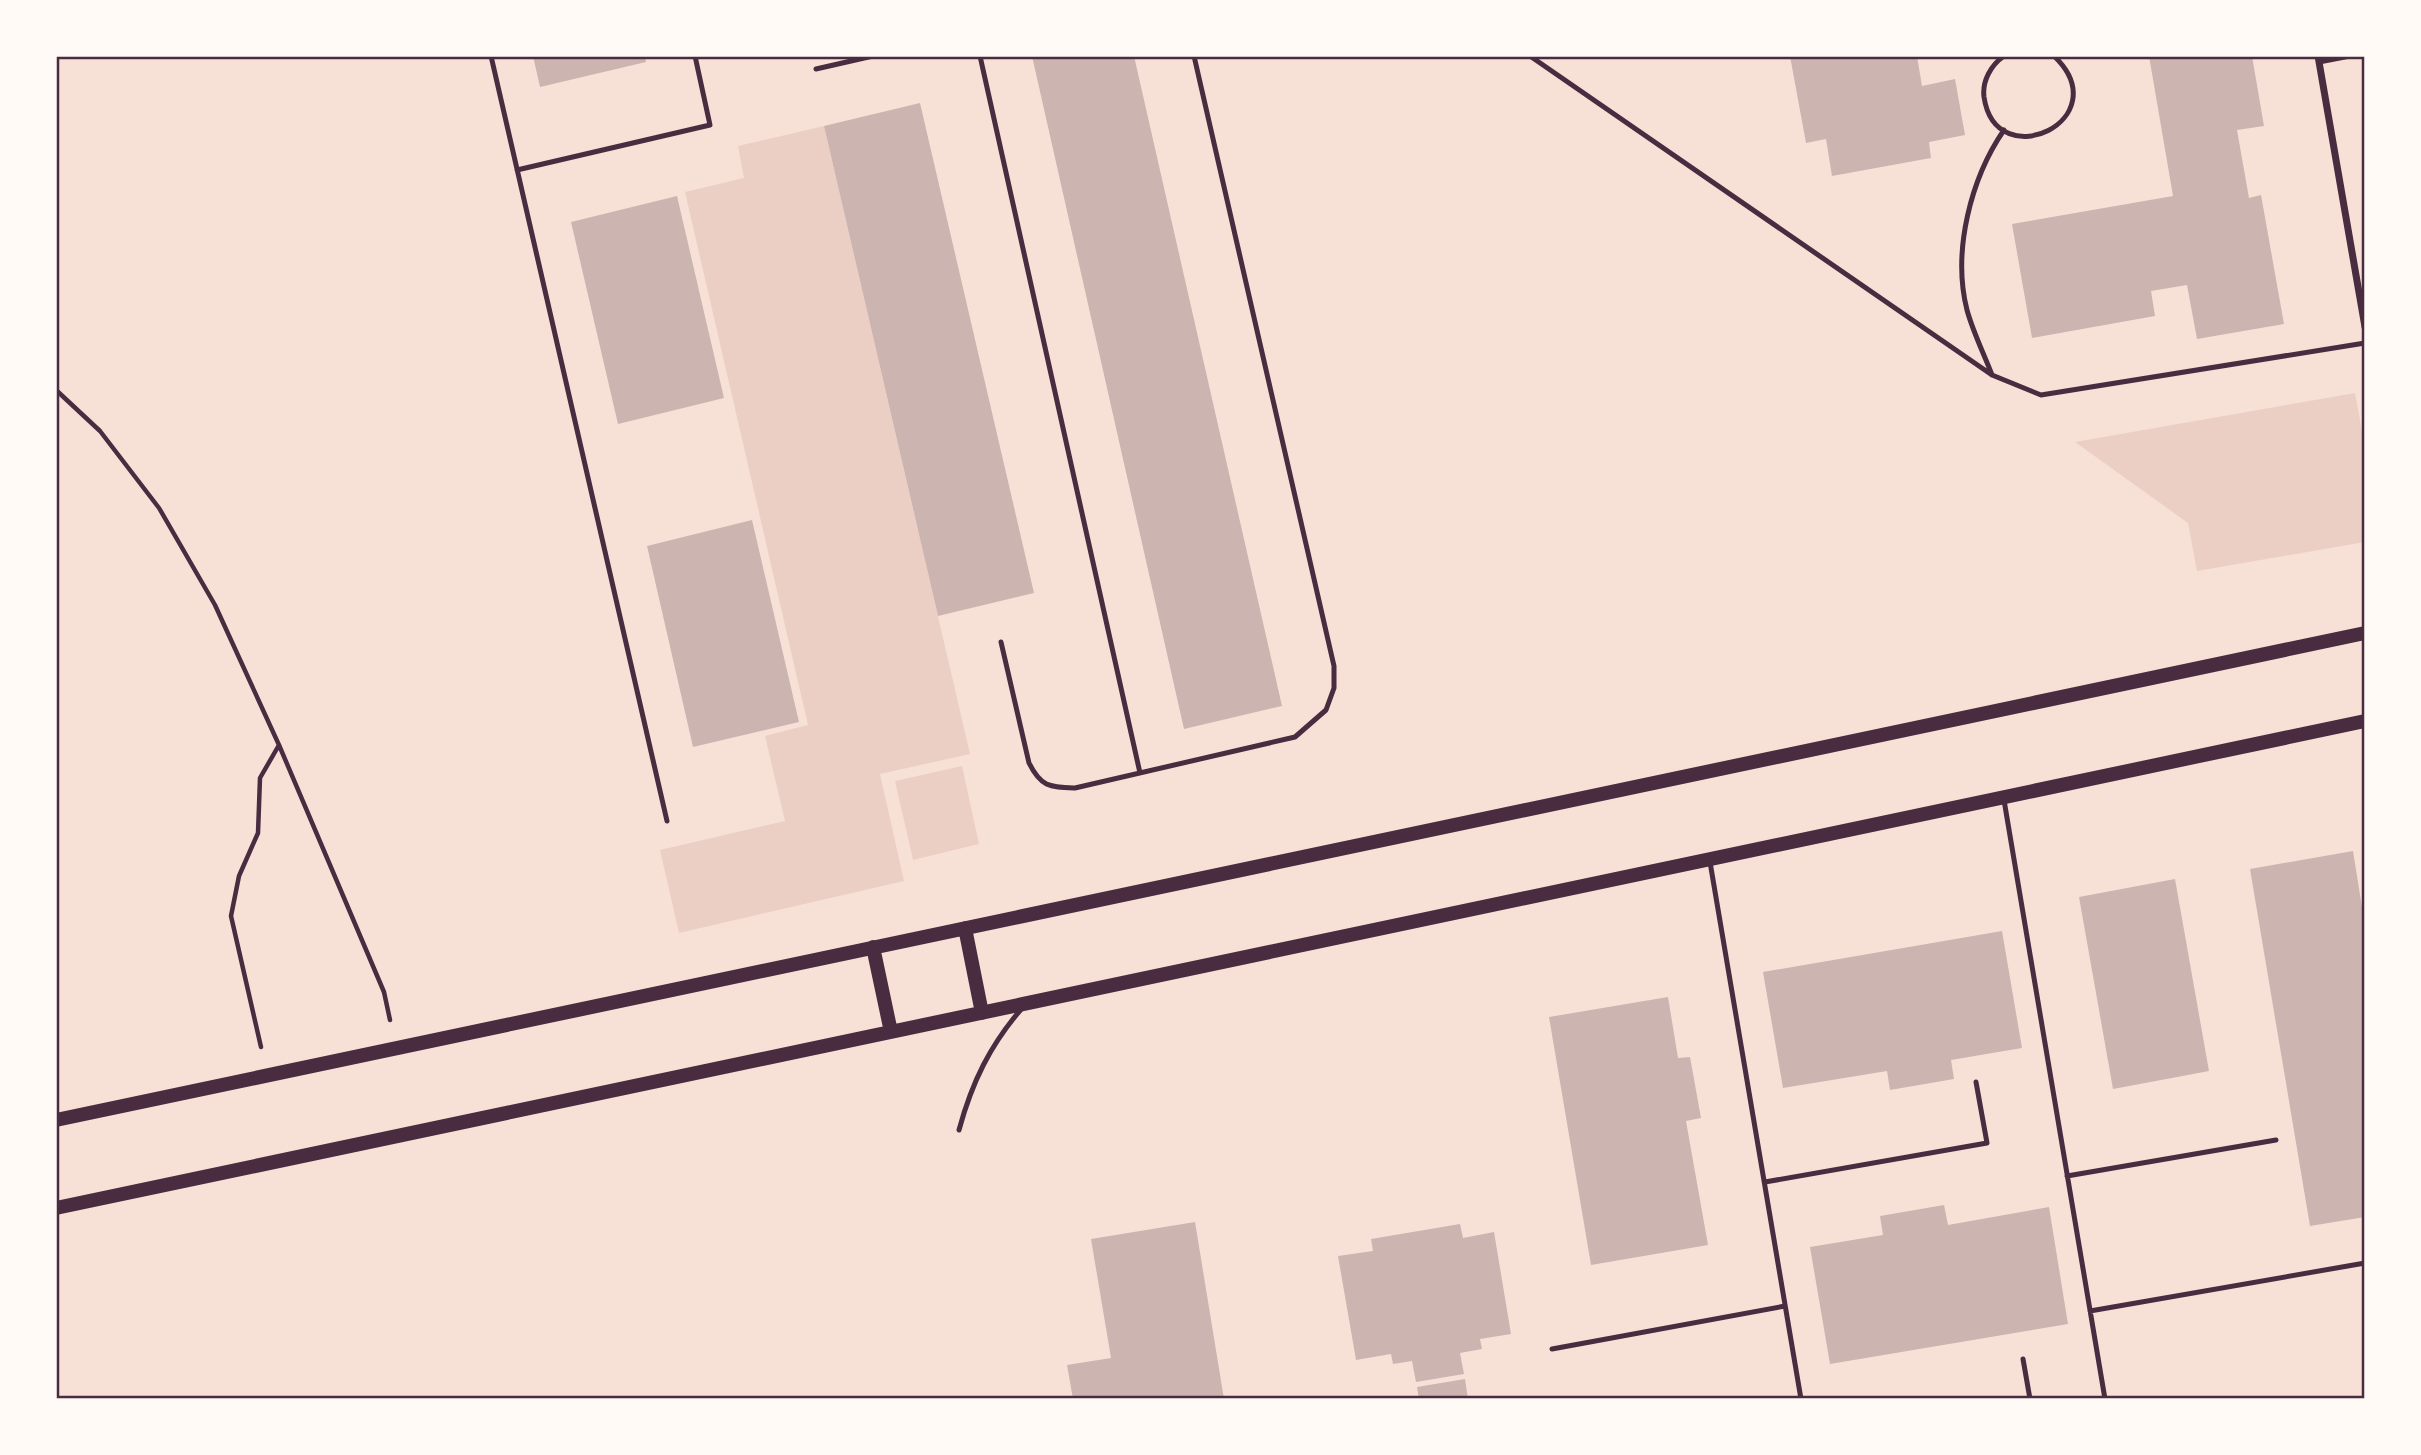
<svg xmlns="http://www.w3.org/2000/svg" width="2421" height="1455" font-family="'PT Sans Narrow',sans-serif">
	<rect width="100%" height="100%" fill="#f7e1d7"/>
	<!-- green -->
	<path fill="#ebcfc5" d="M824 126 970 754 880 774 904 881 679 933 660 850 785 821 765 736 808 725 685 192 744 178 738 146Z
		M2355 393 2365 448V542L2197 571 2188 523 2075 442Z
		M962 766 979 844 913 860 895 781Z"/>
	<!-- building -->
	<path fill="#ccb4b1" d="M533 56H645L646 62 540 87Z
		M1032 56H1134L1282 706 1184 729Z
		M1790 56H1917L1922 86 1955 79 1965 135 1929 142 1931 158 1832 176 1826 139 1806 143Z
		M2149 56H2252L2264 126 2237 130 2249 198 2261 195 2284 324 2197 339 2187 285 2151 291 2155 316 2032 338 2012 224 2173 196Z
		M920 103 1034 593 938 616 824 126Z
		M677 196 724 398 618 424 571 222Z
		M752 520 799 722 693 747 647 546Z
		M2353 851 2365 926V1217L2310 1226 2250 869Z
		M2175 879 2209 1071 2113 1089 2079 897Z
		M2002 931 2022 1048 1951 1060 1954 1079 1890 1090 1887 1071 1783 1088 1763 972Z
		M1668 997 1678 1058 1690 1057 1701 1118 1686 1121 1708 1245 1591 1265 1549 1017Z
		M1944 1205 1948 1225 2049 1207 2068 1324 1830 1364 1810 1247 1883 1235 1880 1216Z
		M1195 1222 1224 1399H1073L1067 1365 1111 1358 1091 1239Z
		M1460 1224 1463 1238 1494 1232 1511 1334 1480 1339 1482 1349 1460 1353 1464 1374 1416 1382 1412 1361 1393 1364 1391 1354 1356 1360 1338 1256 1373 1251 1371 1239Z
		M1465 1379 1468 1399H1419L1417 1387Z"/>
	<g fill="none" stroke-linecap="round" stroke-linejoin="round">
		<!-- path -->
		<path stroke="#4a2c40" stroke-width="4.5" d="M56 390 100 431 159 508 215 605 279 745 384 992 390 1020
			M261 1047 231 916 239 876 258 833 260 778 279 745"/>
		<!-- service -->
		<path stroke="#4a2c40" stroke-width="5" d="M491 56 667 821
			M980 56 1140 773
			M1530 56 1992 375 2041 395 2365 343
			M2004 56C1991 65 1982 81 1984 97 1996 178 2120 119 2054 56
			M2319 62 2350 56
			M816 69 873 56
			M517 170 710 125 695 56
			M1992 375C1984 354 1973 332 1967 310 1952 251 1971 178 2004 130
			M1001 642 1029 763C1041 787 1049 787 1075 788L1295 737 1326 710 1334 688V666L1194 56
			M2004 800 2105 1399
			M1710 862 1801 1399
			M959 1130C972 1082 990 1045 1023 1007
			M2067 1176 2276 1140
			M1765 1182 1987 1143 1976 1082
			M2090 1311 2365 1263
			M1552 1349 1785 1306
			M2023 1359 2030 1399"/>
		<!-- minor -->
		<path stroke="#4a2c40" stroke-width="7" d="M2318 56 2365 327"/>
		<!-- secondary -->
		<path stroke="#4a2c40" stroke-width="14" d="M965 928 982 1013
			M873 947 891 1032
			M56 1120 2365 633
			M56 1208 2365 721"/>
	</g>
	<!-- border -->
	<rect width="2421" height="1455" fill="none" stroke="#fffaf5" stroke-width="116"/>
	<rect x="58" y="58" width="2305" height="1339" fill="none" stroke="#4a2c40" stroke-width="2.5"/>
</svg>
